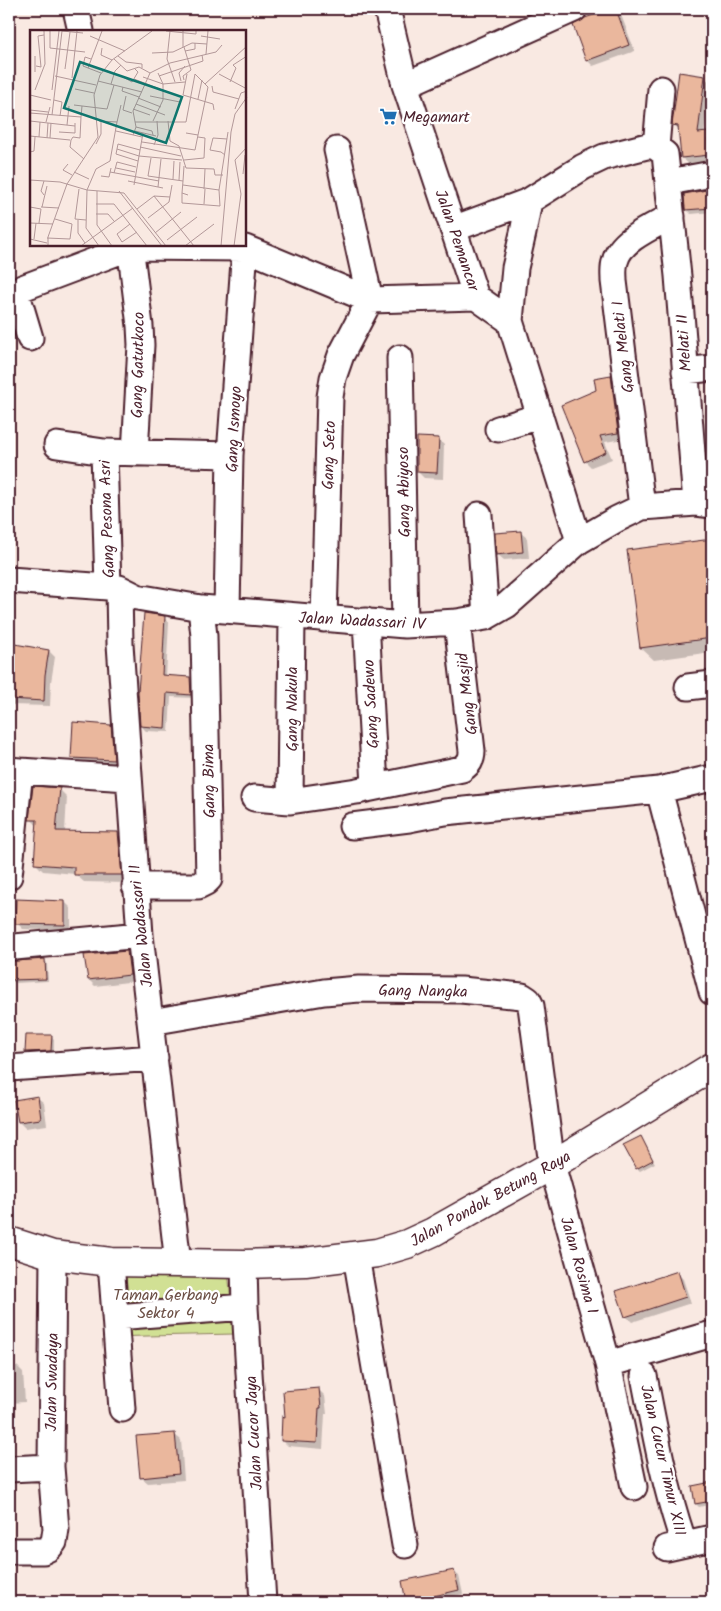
<svg xmlns="http://www.w3.org/2000/svg" width="721" height="1611" font-family="Kalam,sans-serif">
	<rect width="100%" height="100%" fill="#f9e9e2"/>
	<filter id="ink" filterUnits="userSpaceOnUse"><feTurbulence type="fractalNoise" baseFrequency=".02" numOctaves="2"/><feDisplacementMap in="SourceGraphic" scale="10" xChannelSelector="R" yChannelSelector="G"/><feConvolveMatrix kernelMatrix="1 2 1 2 8 2 1 2 1" color-interpolation-filters="sRGB"/></filter>
	<g filter="url(#ink)">
		<!-- green -->
		<path fill="#d1e094" stroke="#8e8060" d="M228 1271 234 1334 104 1337 98 1272Z"/>
		<!-- shadow -->
		<path fill="#0003" d="M615 9 621 15 635 51 593 66 587 60 585 19Z
			M704 77 711 83 704 134 707 133 712 138V162L689 164 682 158 679 130 674 124Z
			M712 189V212L691 214 687 210 685 195Z
			M611 376 617 383 624 439 605 442 612 459 591 467 585 461 598 391Z
			M438 439 444 445 443 479 424 478 418 472Z
			M520 532 527 538 529 558 504 560 497 554Z
			M712 540V652L654 660 641 648 628 551Z
			M164 618 169 622 166 677 190 678 195 683V698L171 697 169 732 146 731 141 726Z
			M9 644 49 651 55 657 51 682 50 706 11 705 9 703Z
			M111 726 117 732 119 766 79 764 73 758Z
			M59 789 67 797 65 832 118 833 126 841 129 883 84 882 75 874 43 871 35 863 38 827 31 819Z
			M65 902 71 908V931L23 929 17 923Z
			M127 952 133 958 136 981 95 986 89 980Z
			M44 960 47 963 48 981 15 983 12 980Z
			M51 1036 54 1039V1053L29 1054 27 1052Z
			M37 1097 44 1103 47 1125 25 1128 19 1122 16 1101Z
			M640 1138 655 1163 640 1171 637 1168Z
			M677 1273 683 1279 691 1303 632 1322 626 1316Z
			M9 1366H17L23 1372 25 1402 9 1403Z
			M319 1390 325 1396 327 1414H325L323 1449 288 1446 282 1440 287 1418Z
			M174 1434 181 1440 184 1480 148 1483 141 1477Z
			M712 1483V1504L699 1507 696 1504 693 1487Z
			M454 1572 459 1576 463 1594 438 1600V1602H407L403 1582Z"/>
		<!-- building -->
		<path fill="#eab79d" stroke="#4a1f2b" d="M610 9H616L629 45 586 61 573 25 585 18Z
			M679 72 705 76 698 133 708 132 710 155 681 158 678 126 672 125Z
			M712 189V208L685 210 684 194Z
			M611 375 618 433 600 436 606 452 584 462 561 405 596 390 594 378Z
			M417 437 439 438 437 473 417 472Z
			M521 531 523 552 496 555 495 533Z
			M712 539V638L640 648 627 550Z
			M144 613 165 616 162 675 190 677 191 695 167 693 165 728 140 726 138 692Z
			M9 643 49 650 45 675 44 701 9 699Z
			M73 722 111 725 114 760 71 758Z
			M33 786 60 788 56 831 118 832 122 875H74V867L34 864 37 820H29Z
			M16 899 65 901V925L15 924Z
			M127 951 130 975 88 980 84 955Z
			M45 959 46 979 11 980 10 960 16 961Z
			M26 1035H52L51 1051 25 1052Z
			M38 1096 41 1119 18 1122 14 1100Z
			M641 1136 653 1160 636 1169 623 1145Z
			M678 1271 686 1297 625 1317 616 1291Z
			M319 1388 321 1408H319L317 1443 281 1441 282 1416 285 1417 283 1391Z
			M175 1433 179 1474 140 1478 136 1436Z
			M712 1482V1501L695 1504 692 1486Z
			M454 1570 459 1590 434 1596 435 1602H406L402 1581Z"/>
		<g fill="none" stroke-linecap="round" stroke-linejoin="round">
			<defs>
				<path id="minor" d="M76 9 81 31
					M387 9 405 85 476 297 510 321 579 541
					M405 85 574 9
					M656 147 661 89
					M669 182 712 174
					M453 229 529 201 583 167 604 157 651 145 656 147 665 154 678 276 696 503
					M130 245 140 326 141 345 135 453
					M16 291 30 338
					M9 293 131 247 245 248 370 300 476 297
					M510 321 515 268 523 233 529 201
					M400 358 405 625
					M685 371 712 368
					M498 429 540 416
					M57 445 104 452 230 455
					M104 452 108 587
					M642 507 614 281C614 275 613 268 615 262 619 240 654 226 672 216
					M479 515 486 617
					M9 580 108 587 119 588 137 597 201 608 405 625 457 622 486 617 507 605 579 541 617 519 642 507 696 503 712 505
					M119 588 120 644 140 935 178 1263
					M227 610 230 455 245 248
					M324 619 330 397 333 378 341 355 370 300 337 150
					M366 621 375 786
					M688 687 712 684
					M9 770 20 771 9 876
					M20 771 128 778
					M712 778 659 790 712 992
					M254 798 290 801 357 791 462 769C469 764 472 760 472 751L457 622
					M290 801 292 617
					M352 826 409 819 445 812 659 790
					M135 886H198L206 882 209 879 204 636 201 608
					M15 947 140 935
					M151 1022 324 992 359 989 461 990 522 996 528 1000 531 1006 552 1165 608 1364 634 1487
					M9 1068 155 1058
					M356 1256 405 1545
					M111 1262 122 1409
					M244 1264 245 1307 263 1602
					M116 1317 245 1307
					M608 1364 712 1334
					M644 1376C655 1432 665 1489 684 1543
					M9 1469 51 1467 53 1255
					M667 1548 712 1538
					M9 1551H43L49 1548 54 1542 56 1529 51 1467"/>
				<path id="secondary" d="M9 1241 53 1255 111 1262 244 1264 305 1262 377 1253 407 1244 433 1232 552 1165 712 1067"/>
			</defs>
			<!-- minor casing -->
			<use href="#minor" stroke="#4a1f2b" stroke-width="29"/>
			<!-- secondary casing -->
			<use href="#secondary" stroke="#4a1f2b" stroke-width="31"/>
			<!-- minor -->
			<use href="#minor" stroke="#fff" stroke-width="25"/>
			<!-- secondary -->
			<use href="#secondary" stroke="#fff" stroke-width="28"/>
		</g>
	</g>
	<!-- icons -->
	<defs>
		<symbol id="supermarket-bare" viewBox="-9 -9 18 18"><path d="M-6-5.5h2.5l.6 2H6L4.5 2H-2.5L-4.4-4H-6ZM-1.5 3.2a1.3 1.3 0 1 0 .1 0ZM3 3.2a1.3 1.3 0 1 0 .1 0Z" fill="#1f6fb2" stroke="#fff" stroke-width="2.5" paint-order="stroke"/></symbol>
	</defs>
	<g fill-rule="evenodd">
		<use href="#supermarket-bare" x="376" y="104" width="25" height="25"/>
	</g>
	<g text-anchor="middle" stroke-width="4.5" stroke-linejoin="round" paint-order="stroke">
		<!-- poi labels -->
		<g font-size="16" fill="#4a1f2b" stroke="#fff" text-anchor="start">
			<text x="403" y="122">Megamart</text>
		</g>
		<!-- street labels -->
		<g font-size="16" fill="#4a1f2b" stroke="#fff">
			<text transform="translate(458 240) rotate(71)" y="6">Jalan Pemancar</text>
			<text transform="translate(683 343) rotate(-94)" y="6">Melati II</text>
			<text transform="translate(622 347) rotate(-97)" y="6">Gang Melati I</text>
			<text transform="translate(137 365) rotate(-89)" y="6">Gang Gatutkoco</text>
			<text transform="translate(233 429) rotate(-87)" y="6">Gang Ismoyo</text>
			<text transform="translate(328 455) rotate(-88)" y="6">Gang Seto</text>
			<text transform="translate(403 492) rotate(-91)" y="6">Gang Abiyoso</text>
			<text transform="translate(106 519) rotate(-92)" y="6">Gang Pesona Asri</text>
			<text transform="translate(362 620) rotate(3)" y="6">Jalan Wadassari IV</text>
			<text transform="translate(466 694) rotate(-97)" y="6">Gang Masjid</text>
			<text transform="translate(370 704) rotate(-93)" y="6">Gang Sadewo</text>
			<text transform="translate(291 709) rotate(-90)" y="6">Gang Nakula</text>
			<text transform="translate(208 781) rotate(-91)" y="6">Gang Bima</text>
			<text transform="translate(140 926) rotate(-96)" y="6">Jalan Wadassari II</text>
			<text transform="translate(423 990) rotate(1)" y="6">Gang Nangka</text>
			<text transform="translate(490 1198) rotate(-29)" y="6">Jalan Pondok Betung Raya</text>
			<text transform="translate(580 1265) rotate(74)" y="6">Jalan Rosima I</text>
			<text transform="translate(51 1382) rotate(-89)" y="6">Jalan Swadaya</text>
			<text transform="translate(253 1433) rotate(-93)" y="6">Jalan Cucor Jaya</text>
			<text transform="translate(664 1460) rotate(77)" y="6">Jalan Cucur Timur XIII</text>
		</g>
		<!-- park labels -->
		<g font-size="16" fill="#6c4f45" stroke="#fff">
			<text x="166" y="1300">Taman Gerbang<tspan x="166" dy="18">Sektor 4</tspan></text>
		</g>
	</g>
	<!-- overview -->
	<g transform="translate(30 30)">
		<rect width="216" height="216" fill="#f9e9e2"/>
		<path fill="none" stroke="#b39899" stroke-width="1" d="M20 1V18L55 22M136 1 166 4V1M140 1 137 29 145 52M60 6 95 21M171 6 190 9M153 17V1M154 17 161 40 153 46 154 50M72 18 71 25 82 30M155 21 165 19V13M122 23 143 22 162 13 177 14M176 24 178 1M5 26V42M88 26 96 32 112 34V38M84 29 97 41 109 37 120 43M6 36 11 37 8 6 14 5M58 38 53 36 55 27 61 29M35 39 40 2M71 43 58 38 72 1M157 44 153 65 183 74 184 80M189 44 217 59M25 46 66 55M129 46 173 31 172 25M93 47 102 52 108 42 104 38M113 47 133 54 155 52M42 48 47 1M104 49 130 59M68 51 112 62M151 51 149 43 155 36M200 52 206 38 203 35 217 26M81 54 85 41 91 35M175 54 217 16M182 56 183 62 209 69M93 57 92 61 109 67M45 59 64 63M5 60 15 34 14 1M22 60 29 1M0 65 21 70M96 66 93 80 102 83M120 66 150 72M108 68 131 77M168 69 172 50M24 70 32 72 30 86M106 74 135 85M44 75 77 79 84 55M103 79 120 85M205 79 211 63 217 61M0 80 18 82M0 83 51 87 52 76M22 85 32 1 53 3M0 91 45 96M123 91 133 70V54L128 43M138 91 140 111 149 116 156 138 184 139 185 145H193M16 92 20 77M87 92 91 75M105 92H156L165 44 178 57M37 95 39 76M106 97 122 101 123 105M86 101 112 107M105 101 126 106M29 102 45 103V93M103 105 106 97 103 81 120 43 140 33 186 22 192 15M168 105 178 57M0 106 40 110M9 107 10 92M17 108 18 93M20 108 21 93M41 110 43 107 50 108 51 87M41 110 40 117 54 129M112 112 165 120 168 105 156 103M66 114 71 104V91M88 114 86 124 108 131M88 114 110 120M124 115 128 105 127 91M110 117 151 126M87 119 109 126 152 130M180 120 183 108 197 109M180 120 191 122 195 125M0 122 4 121 5 107M121 128 118 146 153 151 152 163 158 165M154 130 174 128 175 108 168 107M38 134 33 140 42 145M86 138 105 142M44 142 59 149M80 142 129 151M84 143 87 132 106 137M213 144 215 125M71 146 79 147 81 138M143 149 144 131M0 150 30 152 57 160 94 163 136 216M149 150 150 132M14 151 11 161 14 165M98 151 133 158M153 151 154 136M104 155 113 103M153 155 189 160M128 157 131 129M49 159 45 189 56 190M174 159 175 139M189 160 198 102M67 161V195L82 216M89 161 132 216M152 163V173L190 176 189 160M124 166 164 216M66 174H84L117 216M174 174 175 159M0 177 11 179 9 193M11 177 29 178M12 177 17 156M107 179 124 166 140 167M66 184H78L84 191M118 188 139 172 142 155M48 190V203L55 213M0 193 23 194M100 194 87 204 92 212 107 202M125 203 151 182M17 208 40 209 42 194 25 189M0 209 17 213M4 209 6 193M137 210 167 187M18 216V207L37 154 68 107 64 65 70 45 82 30 122 1M51 216 103 178M69 216 56 198 57 160 66 139 80 131 87 92 69 91M155 216 184 194M191 216 201 102 205 84 217 67M204 216 211 164 205 130 217 117"/>
		<path fill="#0f766e" fill-opacity="0.15" stroke="#0f766e" stroke-width="2.5" d="M50 32 152 67 136 113 34 78Z"/>
		<rect width="216" height="216" fill="none" stroke="#4a1f2b" stroke-width="2.5"/>
	</g>
	<!-- margin -->
	<rect width="721" height="1611" fill="none" stroke="#fff" stroke-width="30"/>
	<rect x="15" y="15" width="691" height="1581" fill="none" stroke="#4a1f2b" stroke-width="2" filter="url(#ink)"/>
</svg>
